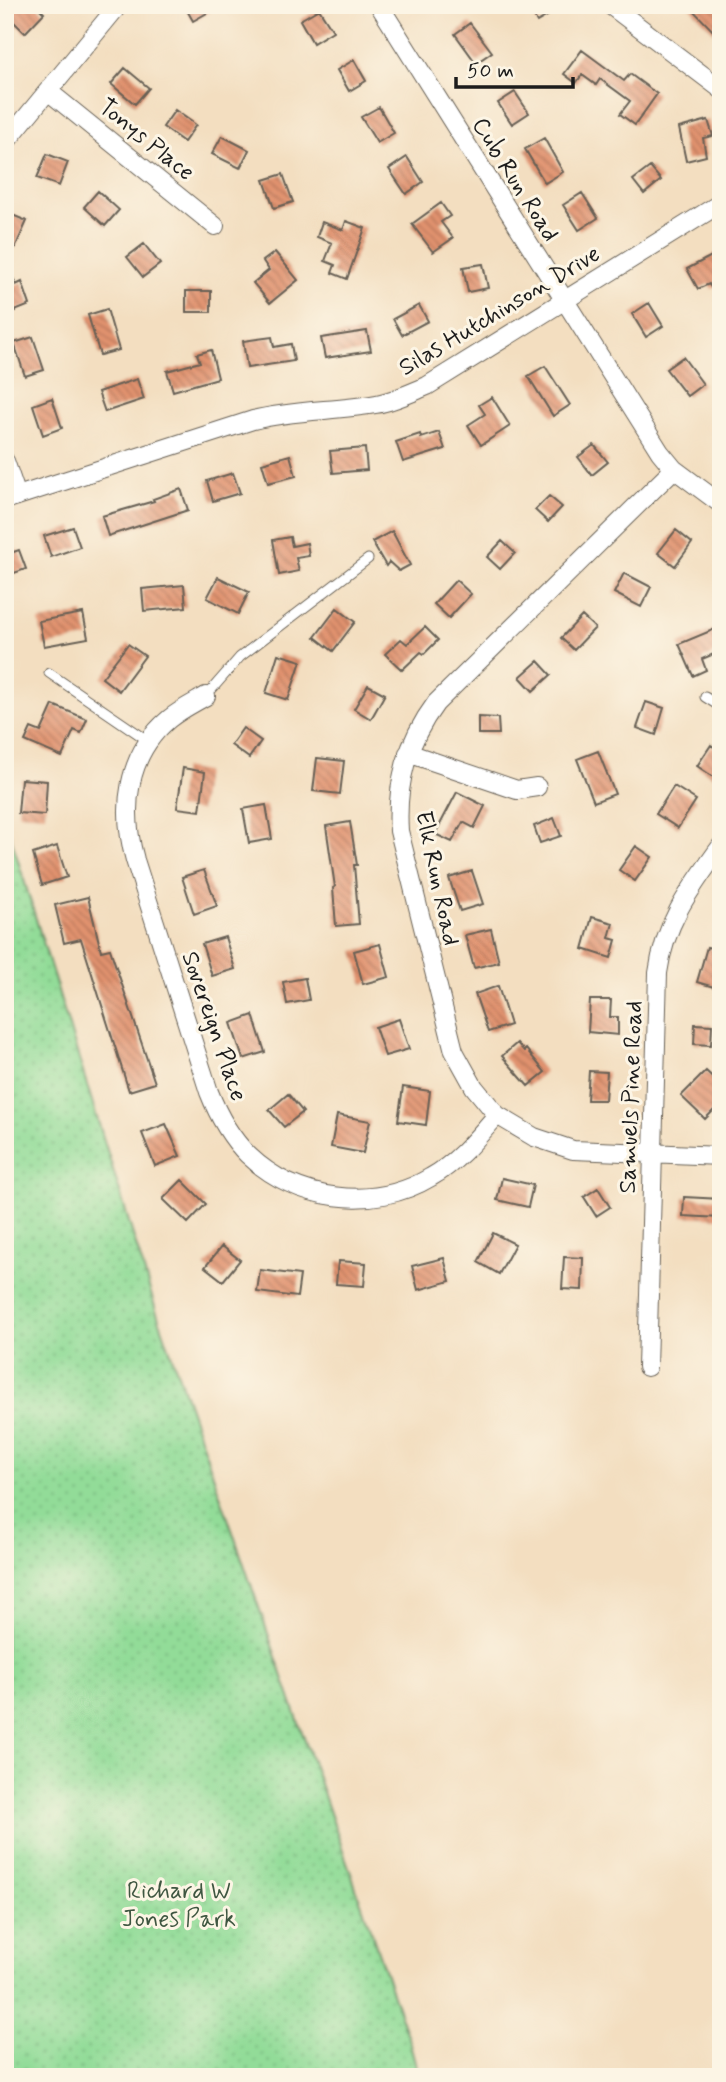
<svg xmlns="http://www.w3.org/2000/svg" width="726" height="2082" font-family="Mynerve,sans-serif">
	<defs>
		<pattern id="park-dots" width="8" height="8" patternUnits="userSpaceOnUse" patternTransform="scale(1.75)"><rect width="8" height="8" fill="#92dc98"/><path d="M2 2h.1M6 6h.1" fill="none" stroke="#7dbc82" stroke-width="1.8" stroke-linecap="round"/></pattern>
		<pattern id="building-back-hatch" width="6" height="6" patternUnits="userSpaceOnUse" patternTransform="scale(1.75)"><rect width="6" height="6" fill="#e1926e"/><path d="M-1 5l2 2M0 0l6 6M5-1l2 2" fill="none" stroke="#b6765a"/></pattern>
	</defs>
	<rect width="100%" height="100%" fill="#fcf5e5"/>
	<filter id="ink" filterUnits="userSpaceOnUse"><feTurbulence type="fractalNoise" baseFrequency=".0143" numOctaves="2"/><feDisplacementMap in="SourceGraphic" scale="14" xChannelSelector="R" yChannelSelector="G"/><feConvolveMatrix kernelMatrix="1 2 1 2 8 2 1 2 1" color-interpolation-filters="sRGB"/></filter>
	<filter id="wash" filterUnits="userSpaceOnUse"><feTurbulence type="fractalNoise" baseFrequency=".00686" numOctaves="4" result="noise"/><feDisplacementMap in="SourceGraphic" scale="28" xChannelSelector="R" yChannelSelector="G"/><feGaussianBlur stdDeviation="1.57" result="paint"/><feColorMatrix in="noise" values="0 0 0 0 0 0 0 0 0 0 0 0 0 0 0 0 0 1.4 0 .05"/><feComposite in="paint" operator="in"/></filter>
	<g filter="url(#wash)">
		<rect width="100%" height="100%" fill="#f3dec0"/>
		<!-- park -->
		<path fill="url(#park-dots)" stroke="#577c5a" stroke-width="2" d="M5 818 156 1310 411 2047 419 2077H5Z"/>
		<g id="blocks">
			<!-- building -->
			<path fill="url(#building-back-hatch)" d="M15 5H36L44 13 25 33 6 14Z
				M184 5H221L193 21Z
				M527 5H566L537 22Z
				M688 5H721V26L714 32Z
				M319 9 333 31 313 43 300 20Z
				M470 23 492 52 476 63 455 34Z
				M582 50 624 81 630 74 657 94 635 125 620 114 630 101 600 79 596 85 582 75 576 83 564 74Z
				M354 60 366 81 349 91 337 70Z
				M125 68 149 88 135 104 111 84Z
				M515 92 529 113 512 124 498 103Z
				M379 107 394 133 377 143 361 117Z
				M175 110 196 125 184 142 163 127Z
				M708 120 713 136 703 138 706 156 686 161 679 128Z
				M222 136 249 150 240 168 212 154Z
				M544 138 563 172 545 183 525 149Z
				M47 154 68 162 59 186 37 178Z
				M407 157 423 182 406 194 389 169Z
				M650 167 661 180 644 194 633 180Z
				M283 174 293 202 274 208 264 180Z
				M98 191 119 210 105 226 84 207Z
				M582 193 598 218 579 230 563 205Z
				M441 203 450 216 441 222 453 238 433 252 412 224Z
				M5 212 27 221 15 248 5 244Z
				M346 221 365 228 347 279 332 273 335 265 325 261 332 243 317 237 322 222 343 230Z
				M144 244 160 264 143 277 127 257Z
				M721 251V285L712 289 709 284 698 289 687 269Z
				M275 252 298 280 270 303 253 283 269 270 263 261Z
				M5 260 16 285 22 282 30 305 5 315Z
				M483 264 488 288 468 292 463 267Z
				M186 291H211V312H186Z
				M649 303 663 326 646 337 632 314Z
				M419 305 428 321 402 335 393 319Z
				M107 309 119 350 100 355 88 315Z
				M367 331 371 351 325 358 321 338Z
				M33 337 44 370 25 376 14 343Z
				M272 337 274 347 291 344 294 361 247 368 243 341Z
				M211 350 218 378 173 391 167 371 200 362 197 354Z
				M683 357 703 384 687 396 666 369Z
				M545 366 570 405 553 416 528 376Z
				M137 379 144 399 105 412 98 392Z
				M492 397 510 426 481 445 468 425 485 414 479 405Z
				M52 398 62 428 43 435 33 405Z
				M439 432 445 449 403 462 396 442 420 434 421 438Z
				M594 445 608 462 592 475 578 457Z
				M365 448 367 470 333 473 330 451Z
				M290 455 296 476 268 483 262 463Z
				M233 473 240 493 213 501 207 481Z
				M181 489 188 510 108 536 102 516 154 501 153 499Z
				M549 496 562 507 548 522 535 510Z
				M73 527 80 547 51 557 44 536Z
				M676 530 692 543 675 566 658 553Z
				M392 531 410 565 399 571 389 562 386 566 372 542Z
				M290 537 292 546 307 543 309 556 296 558 299 571 279 575 273 540Z
				M502 541 515 553 500 569 487 557Z
				M19 550 26 569 5 576V555Z
				M624 573 651 587 641 607 614 593Z
				M218 577 249 592 238 614 207 598Z
				M456 580 471 594 449 618 434 604Z
				M184 585 186 607 144 611 142 589Z
				M337 608 355 622 333 651 315 637Z
				M83 613 88 638 44 646 39 621Z
				M582 616 595 628 574 650 561 638Z
				M425 627 438 640 424 654 421 652 402 670 385 654 401 639 407 644Z
				M715 629 721 641V651L702 659 706 670 693 676 679 644Z
				M128 644 145 656 119 691 102 678Z
				M278 654 301 661 288 700 266 693Z
				M538 661 551 675 533 691 520 677Z
				M368 685 385 694 371 719 354 709Z
				M646 702 664 708 656 735 637 728Z
				M53 705 87 719 81 733 74 730 62 757 25 741 31 728 41 732Z
				M478 717 498 718 499 734H478Z
				M243 728 261 741 249 758 231 745Z
				M711 745 721 752V771L715 778 697 766Z
				M598 751 615 794 594 802 577 759Z
				M317 758 344 761 340 794 313 791Z
				M183 768 205 772 200 811 177 808Z
				M21 779 47 781 45 815 18 813Z
				M674 786 696 800 678 828 656 814Z
				M457 792 485 806 474 828 463 822 452 842 435 834Z
				M266 805 272 839 249 843 243 809Z
				M554 818 561 836 540 843 534 826Z
				M350 822 357 865H354L359 924 336 926 333 888 335 887 326 826Z
				M57 846 67 877 42 885 33 854Z
				M636 846 652 857 635 881 619 870Z
				M204 870 217 906 194 914 182 877Z
				M472 871 483 904 460 911 449 878Z
				M88 897 101 951 110 949 155 1083 129 1091 81 939 64 943 55 905Z
				M592 917 613 923 609 938 616 940 611 958 583 949Z
				M491 929 499 962 474 968 465 935Z
				M225 937 235 969 212 976 202 944Z
				M380 944 389 977 363 984 354 951Z
				M707 947 721 950V972L717 988 697 982Z
				M305 978 309 1000 287 1004 283 982Z
				M498 986 510 1025 488 1032 475 994Z
				M590 1000H611L610 1017H618V1035L588 1032Z
				M253 1015 265 1052 243 1059 231 1023Z
				M399 1019 409 1049 385 1056 375 1027Z
				M695 1024 712 1025 711 1045 694 1044Z
				M517 1043 524 1051 526 1049 545 1072 528 1086 502 1056Z
				M589 1071 607 1072 605 1100H587Z
				M706 1071 721 1085V1103L705 1119 681 1096Z
				M403 1087 430 1091 426 1125 398 1121Z
				M288 1094 303 1112 284 1127 269 1110Z
				M337 1115 370 1121 363 1153 331 1147Z
				M166 1124 180 1156 155 1166 142 1133Z
				M502 1178 533 1185 528 1207 497 1200Z
				M182 1180 206 1204 188 1223 163 1199Z
				M598 1188 610 1207 596 1216 584 1197Z
				M684 1197 721 1199V1218L683 1216Z
				M493 1233 515 1244 499 1274 478 1262Z
				M222 1246 240 1260 223 1281 205 1267Z
				M564 1257 583 1258 582 1290 562 1289Z
				M444 1258 450 1281 418 1290 412 1266Z
				M338 1261 366 1263 364 1286 336 1284Z
				M260 1270 300 1275 297 1297 257 1292Z"/>
		</g>
	</g>
	<g filter="url(#ink)">
		<use href="#blocks" fill-opacity="0" stroke="#676055" stroke-width="2"/>
		<g fill="none" stroke-linecap="round" stroke-linejoin="round">
			<defs>
				<path id="lane" d="M49 673 150 742
					M206 696 240 657 368 559
					M705 697 721 707"/>
				<path id="street" d="M379 5 660 452 674 469 721 504
					M610 5 721 89
					M48 91 215 226
					M5 143 117 7
					M5 461 17 496
					M674 469 436 703C407 742 396 783 399 831L454 1051 474 1087 497 1115 534 1137 573 1150 721 1156
					M5 500 253 420C293 410 335 411 376 404 394 401 410 393 427 386L721 203
					M206 696C194 703 180 710 169 719 126 755 121 810 135 860L209 1092C218 1115 230 1137 248 1155 296 1201 373 1212 431 1177 458 1162 477 1138 497 1115
					M408 753 517 790 537 787
					M647 1367 658 973C665 921 691 888 721 846"/>
			</defs>
			<!-- lane casing -->
			<use href="#lane" stroke="#676055" stroke-width="11"/>
			<!-- street casing -->
			<use href="#street" stroke="#676055" stroke-width="20"/>
			<!-- lane -->
			<use href="#lane" stroke="#fff" stroke-width="9"/>
			<!-- street -->
			<use href="#street" stroke="#fff" stroke-width="18"/>
		</g>
	</g>
	<g text-anchor="middle" stroke-width="6" stroke-linejoin="round" paint-order="stroke">
		<!-- street labels -->
		<g font-size="24" fill="#1c1c1c" stroke="#fcf5e5">
			<text transform="translate(147 139) rotate(39)" y="8">Tonys Place</text>
			<text transform="translate(516 179) rotate(58)" y="8">Cub Run Road</text>
			<text transform="translate(499 310) rotate(-31)" y="8">Silas Hutchinson Drive</text>
			<text transform="translate(438 878) rotate(78)" y="8">Elk Run Road</text>
			<text transform="translate(215 1026) rotate(71)" y="8">Sovereign Place</text>
			<text transform="translate(630 1097) rotate(-88)" y="8">Samuels Pine Road</text>
		</g>
		<!-- park labels -->
		<g font-size="24" fill="#3f5641" stroke="#fcf5e5">
			<text x="179" y="1898">Richard W<tspan x="179" dy="28">Jones Park</tspan></text>
		</g>
	</g>
	<!-- margin -->
	<rect width="726" height="2082" fill="none" stroke="#fcf5e5" stroke-width="28"/>
	<!-- scale -->
	<path d="M456 77v10h117v-10" fill="none" stroke="#1c1c1c" stroke-width="3.5"/>
	<text x="467" y="77" font-size="21" fill="#1c1c1c" stroke="#fcf5e5" stroke-width="5" paint-order="stroke">50 m</text>
</svg>
